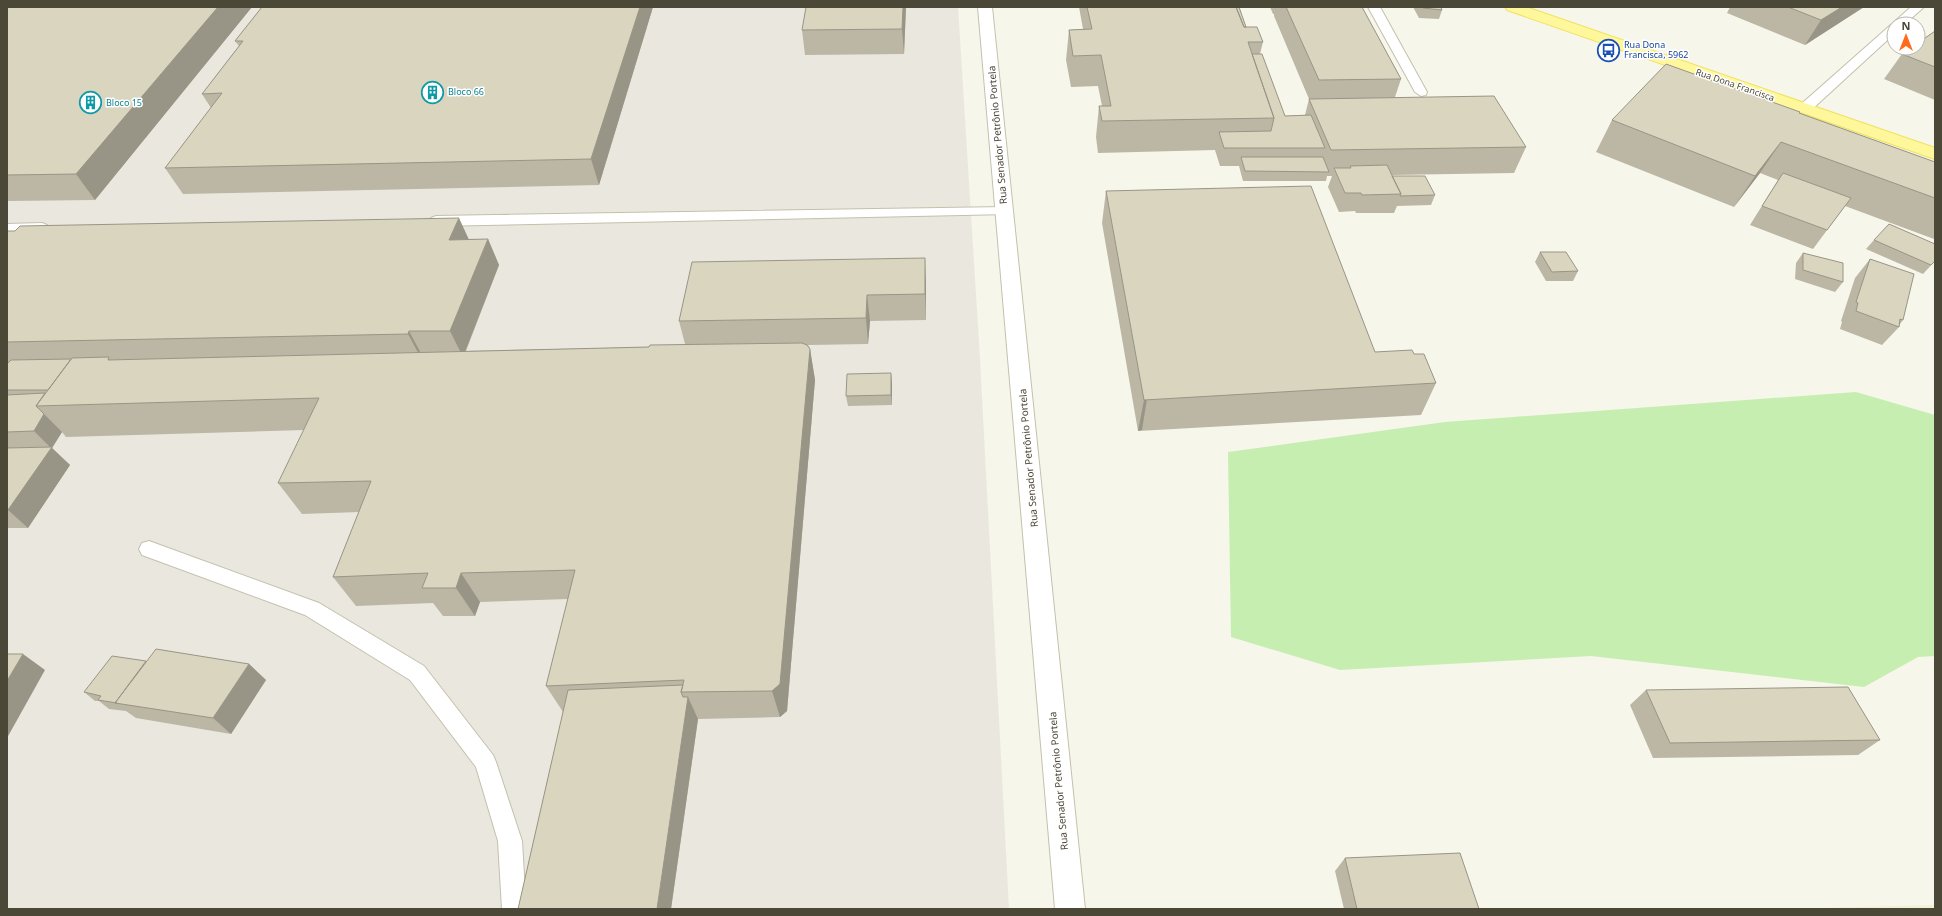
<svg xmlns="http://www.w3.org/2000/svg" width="1942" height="916" font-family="'Noto Sans',sans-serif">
	<rect width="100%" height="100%" fill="#f7f6eb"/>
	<!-- industrial -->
	<path fill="#eae7df" d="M7 7H958L980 359 1009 909H7Z"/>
	<!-- education -->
	<path fill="#f1efd4" d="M1935 905V909H1783Z"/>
	<!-- green -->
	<path fill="#c6eeb1" d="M1856 392 1935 415V656L1918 657 1864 687 1591 656 1340 670 1231 637 1228 452 1445 422Z"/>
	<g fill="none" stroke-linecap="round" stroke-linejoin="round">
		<defs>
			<path id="lane" d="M1368 7H1380L1427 92 1426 95 1421 96 1415 92Z
				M1911 7H1924L1905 24H1894V34L1809 112H1799L1797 109 1799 106Z
				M1005 207 1010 208 1012 211 1010 214 436 226 431 224 429 221 431 218 436 216Z
				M42 223 47 225 49 228 47 231 7 234V224Z
				M149 541 319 603 424 666 493 755 496 762 522 841 526 909H502L498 841 476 767 410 680 305 615 142 555 139 549 142 543Z"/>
			<path id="street" d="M978 7H992L1085 909H1055Z"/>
			<path id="primary" d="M1505 7H1526L1935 148V159L1507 10Z"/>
		</defs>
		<!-- lane casing -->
		<use href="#lane" stroke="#c4c0ac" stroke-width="2"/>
		<!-- street casing -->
		<use href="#street" stroke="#c4c0ac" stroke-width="2"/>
		<!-- primary casing -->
		<use href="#primary" stroke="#f0e260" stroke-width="2"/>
		<!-- lane -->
		<use href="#lane" fill="#fff" fill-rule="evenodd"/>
		<!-- street -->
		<use href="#street" fill="#fff" fill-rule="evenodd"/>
		<!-- primary -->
		<use href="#primary" fill="#fff79c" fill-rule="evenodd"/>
	</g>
	<!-- wall -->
	<path fill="#bbb7a4" d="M7 7H252L95 200 7 201Z
		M262 7H653L599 185 183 194 165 168 211 108 202 94 239 46 235 41Z
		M906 7 904 54 805 55 802 30Z
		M1079 7H1239L1246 27 1263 42 1260 54 1285 116 1305 115 1309 99 1274 16V14H1273L1270 7H1362L1401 79 1395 97 1526 147 1514 173 1392 175V176L1435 195 1431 205 1397 206 1394 213H1356L1355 211 1339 212 1328 187 1332 176H1327L1326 181H1243L1239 166H1220L1215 150 1098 153 1096 137 1099 106H1102L1098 86 1071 87 1066 60 1069 30 1083 29Z
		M1413 7H1441L1442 10 1439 19 1419 18Z
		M1730 7H1864L1805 45 1727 13Z
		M1935 31V100L1884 79 1902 54Z
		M1799 113 1935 162V238L1934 239 1845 206 1813 249 1750 225 1778 180 1760 173 1734 207 1596 152 1612 120Z
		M1106 191 1375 352 1414 354 1436 383 1421 415 1138 431 1102 223Z
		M7 231 469 239H488L499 265 466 351 649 347 685 344 679 321 926 284V320L870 321 868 344 808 345 810 349 815 380 787 711 780 717 698 719 671 909H518L563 712 546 686 568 599 480 602 475 616H443L433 603 356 606 333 577 359 512 302 514 278 483 304 430 66 437 62 432 52 448 70 465 28 528H7Z
		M1874 240 1935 261 1923 274 1866 249Z
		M1540 252 1578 271 1573 281H1546L1535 262Z
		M1803 253 1843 282 1835 292 1795 279 1796 263Z
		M1870 259 1903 320 1900 324 1899 327 1882 345 1840 329 1842 322 1841 321 1855 278Z
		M892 383V405L848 406 846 396Z
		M146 661 249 664 266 680 231 734 136 718 126 711 109 709 99 701H95L84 692Z
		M1646 690 1880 740 1858 755 1653 758 1630 705Z
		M1345 858 1479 909H1344L1335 871Z"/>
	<!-- shaded-wall -->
	<path fill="#999586" d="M218 7H252L95 200 76 174Z
		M640 7H653L599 185 591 159Z
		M903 7H906L904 54 902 29Z
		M1842 7H1864L1805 45 1821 20Z
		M1781 142 1760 173 1734 207 1755 176Z
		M459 218 471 244 449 240Z
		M488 239 499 265 463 357 450 331Z
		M925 258 926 284V320L925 294Z
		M867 295 870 321 868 344 866 318Z
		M409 331 423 357 422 360 408 334Z
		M810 349 815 380 787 711 780 717 772 691Z
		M891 373 892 383V405L891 395Z
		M1147 399 1142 430 1138 431 1144 400Z
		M44 414 62 432 52 448 70 465 28 528 8 510 51 448 34 431Z
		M461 573 480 602 475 616 456 588Z
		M23 654 45 670 7 738V681Z
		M249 664 266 680 231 734 213 718Z
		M688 697 698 719 671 909H657Z"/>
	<!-- building -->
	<path fill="#dad5bf" stroke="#999586" d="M7 7H218L76 174 7 175Z
		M262 7H640L591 159 165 168 222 93 202 94 243 41H235Z
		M806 7H903L902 29 802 30Z
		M1087 7H1236L1244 27H1257L1263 42H1248L1274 118 1102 121 1099 106H1111L1101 55 1073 56 1069 30 1092 29Z
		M1236 7H1239L1246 27H1244Z
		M1286 7H1362L1401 79 1319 80Z
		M1422 7H1441L1442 10 1423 8Z
		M1788 7H1842L1821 20Z
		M1935 31V67L1902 54 1911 48H1918V43Z
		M1252 54H1262L1285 116 1311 115 1325 148H1224L1219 132 1271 131 1274 118Z
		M1666 64 1800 112 1799 113 1935 162V198L1781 142 1755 176 1612 120Z
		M1494 96 1526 147 1331 150 1309 99Z
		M1241 157H1323L1329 172 1245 171Z
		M1387 165 1401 194 1362 195 1361 193H1345L1334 168H1351L1350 166Z
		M1783 173 1851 198 1827 230 1762 206Z
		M1392 176H1425L1435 195 1400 196 1401 194Z
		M1311 186 1375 352 1412 350 1414 354H1424L1436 383 1144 400 1106 191Z
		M459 218 449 240 488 239 450 331H409L408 334 7 342V231H15L20 226Z
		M1889 224 1935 244V261L1931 265 1874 240Z
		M1540 252H1566L1578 271 1552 272Z
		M1803 253 1843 263V282L1803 270Z
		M925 258V294L867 295 866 318 679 321 692 262Z
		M1870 259 1914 274 1903 320 1900 319 1899 327 1856 311 1858 303 1856 302Z
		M802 343 807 345 810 349 780 684 772 691 681 692 684 680 546 686 575 570 461 573 456 588H422L428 573 333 577 371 481 278 483 319 398 36 406 72 358 109 357 108 360 649 347 650 345Z
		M71 359 48 390H7V364L11 360Z
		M891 373V395L846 396 847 374Z
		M45 393 36 406 44 414 34 431 7 432V395Z
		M52 447 8 510H7V448Z
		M156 649 249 664 213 718 115 703Z
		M7 654H23L7 681Z
		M112 656 146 661 115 703H117L98 700 101 696 84 692Z
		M683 685 681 692 683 697H688L657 909H518L568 690Z
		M1848 687 1880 740 1670 743 1646 690Z
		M1460 853 1479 909H1357L1345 858Z"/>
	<!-- icons -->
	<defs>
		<symbol id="bus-ring" viewBox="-11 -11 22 22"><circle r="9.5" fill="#fff" stroke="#1a4fb4" stroke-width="1.5"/><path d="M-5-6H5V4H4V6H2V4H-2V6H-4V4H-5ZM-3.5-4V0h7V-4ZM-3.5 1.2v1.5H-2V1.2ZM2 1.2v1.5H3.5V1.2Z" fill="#1a4fb4"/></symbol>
		<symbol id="building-ring" viewBox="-11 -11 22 22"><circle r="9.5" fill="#fff" stroke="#0f9aa8" stroke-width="1.5"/><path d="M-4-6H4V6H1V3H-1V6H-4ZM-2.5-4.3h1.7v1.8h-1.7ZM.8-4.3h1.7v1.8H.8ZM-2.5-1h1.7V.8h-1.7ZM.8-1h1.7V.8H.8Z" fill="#0f9aa8"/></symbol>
	</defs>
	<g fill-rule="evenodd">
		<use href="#bus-ring" x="1596" y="38" width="25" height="25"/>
		<use href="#building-ring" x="420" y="80" width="25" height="25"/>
		<use href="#building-ring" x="78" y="90" width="25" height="25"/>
	</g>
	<g text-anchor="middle" stroke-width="3" stroke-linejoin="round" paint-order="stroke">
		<!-- far-transit labels -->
		<g font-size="9" fill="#164399" stroke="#fff" text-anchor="start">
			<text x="1624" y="48">Rua Dona<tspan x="1624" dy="10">Francisca, 5962</tspan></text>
		</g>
		<!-- far-street labels -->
		<g font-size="9" fill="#4c4838" stroke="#fff">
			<text transform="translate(1735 85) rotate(19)" y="3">Rua Dona Francisca</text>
		</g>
		<!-- far-culture labels -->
		<g font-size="9" fill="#0d838f" stroke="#fff" text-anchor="start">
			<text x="448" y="95">Bloco 66</text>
			<text x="106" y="106">Bloco 15</text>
		</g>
		<!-- street labels -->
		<g font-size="10" fill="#4c4838" stroke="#fff">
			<text transform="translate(997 135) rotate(-95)" y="4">Rua Senador Petrônio Portela</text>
			<text transform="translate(1028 458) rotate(-95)" y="4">Rua Senador Petrônio Portela</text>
			<text transform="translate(1058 781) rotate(-95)" y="4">Rua Senador Petrônio Portela</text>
		</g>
	</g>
	<!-- border -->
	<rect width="1942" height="916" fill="none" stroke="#4c4838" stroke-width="16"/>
	<!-- north arrow -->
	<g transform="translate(1906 36)"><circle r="19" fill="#ffffff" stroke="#b7b6af"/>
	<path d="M0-3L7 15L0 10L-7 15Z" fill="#ff6b1a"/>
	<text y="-6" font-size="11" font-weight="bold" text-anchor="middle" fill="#4c4838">N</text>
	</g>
</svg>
